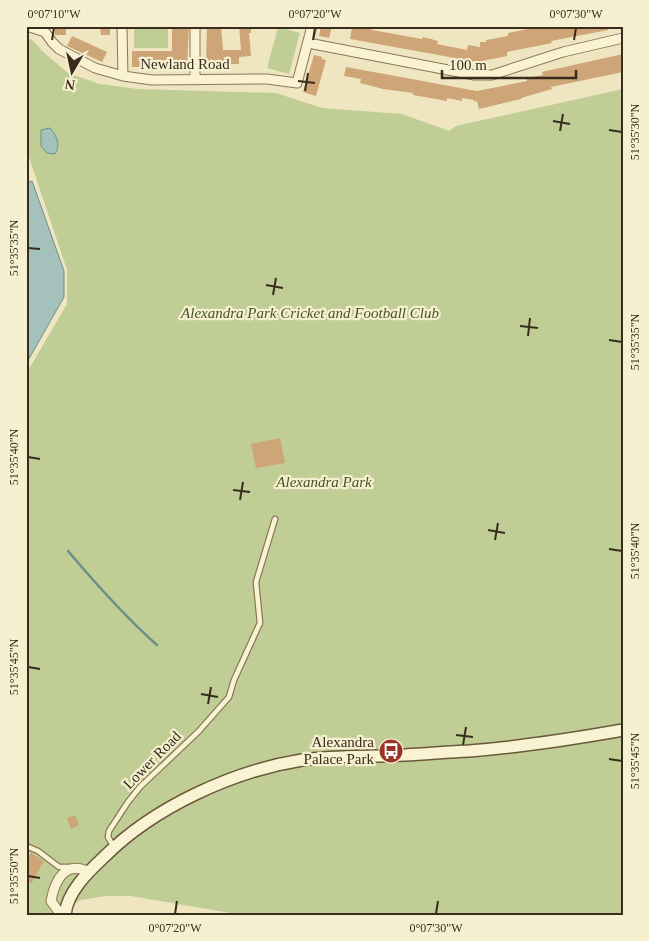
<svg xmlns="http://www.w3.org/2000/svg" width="649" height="941" font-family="'Times New Roman',serif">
	<rect width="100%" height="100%" fill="#efe6c1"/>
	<!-- green -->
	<path fill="#c0cd95" d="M148 26H168V48H134V28Z
		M278 27 300 33 289 74 267 68Z
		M31 39 41 49 37 52 41 50 68 73 100 84 138 89 276 93 322 108 402 114 449 131 456 126 623 89V915H242L131 896H106L81 900 55 915H26V374L67 304V270L26 148V40Z"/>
	<!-- water -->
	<path fill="#a4c1bc" stroke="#6b8f8a" d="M50 128C57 137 61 143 55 154L47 153 41 146V130Z
		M32 181 64 271V297L26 364V183Z"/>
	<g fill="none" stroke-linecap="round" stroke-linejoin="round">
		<!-- stream -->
		<path stroke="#6b8f8a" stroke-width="2.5" d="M68 551C96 584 124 616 157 645"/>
	</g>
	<!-- building -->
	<path fill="#cea576" d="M55 26H66V35H55Z
		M100 26H110V35H101Z
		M172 26H189L187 67H132V51H172Z
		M207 26H221L223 50H241L239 26H251V33H249L251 56 239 57V64L206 65Z
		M321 26H332L329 38 319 36Z
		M358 26H372V30L422 39 423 37 431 39 438 41 437 44 467 50 468 45 480 47V42H486V40L508 36V33L543 26H608V30L551 41 552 43 507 52V56L477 62 350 39 352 27 358 28Z
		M72 36 107 52 102 62 67 46Z
		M623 54V72L551 87 552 89 521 98V99L479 109 477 101 474 102V100L462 98V101L447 98V101L413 95V93L383 89 360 83 361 79 344 76 346 67 477 91 527 81V78L543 75 542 72Z
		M314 55 322 57V59L326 60 316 96 303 92Z
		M280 438 285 463 256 468 251 444Z
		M75 815 79 825 71 829 67 818Z
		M31 853 44 861 31 884 26 876V861Z"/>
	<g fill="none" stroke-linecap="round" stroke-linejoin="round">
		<defs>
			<path id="lane" d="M26 846 38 851 59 867H69
				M114 847 108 837 109 831 128 802 140 787 199 731 229 697 234 680 260 623 256 582 275 519"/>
			<path id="street" d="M27 26 45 32 52 42 59 49 95 68 123 76 152 80 267 79 297 83 312 26
				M122 26 123 76
				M195 26V80
				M308 43 474 75H492L563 52 623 38
				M64 915 59 912 51 901C55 880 65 860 89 872"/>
			<path id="secondary" d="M65 915C67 892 88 872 104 857 154 807 233 771 302 760 336 755 371 757 405 755 426 754 447 752 469 751 521 747 572 739 623 730"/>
		</defs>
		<!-- lane casing -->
		<use href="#lane" stroke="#897758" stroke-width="7"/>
		<!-- street casing -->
		<use href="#street" stroke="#897758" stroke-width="11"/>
		<!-- secondary casing -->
		<use href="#secondary" stroke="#6a583b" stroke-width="14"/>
		<!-- lane -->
		<use href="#lane" stroke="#f9f3d4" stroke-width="4.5"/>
		<!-- street -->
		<use href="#street" stroke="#f9f3d4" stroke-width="9"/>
		<!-- secondary -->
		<use href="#secondary" stroke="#f9f3d4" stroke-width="11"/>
	</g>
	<!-- ticks -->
	<path fill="none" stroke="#382d1d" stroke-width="2" d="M52 40 54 28M313 40 315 28M574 40 576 28M298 81 315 83M305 91 308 73M553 121 570 124M609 130 622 132M560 131 563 114M28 248 40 249M266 285 283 288M273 295 276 278M520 326 538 328M528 336 530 318M609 340 622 342M28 457 40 459M233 490 250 492M240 500 243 482M488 530 505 533M495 540 498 523M609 549 622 551M28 667 40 669M201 694 218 697M208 704 211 687M456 735 473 737M463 745 466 727M609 759 622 761M28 876 40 878M175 914 177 901M436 914 438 901"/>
	<!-- icons -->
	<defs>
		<symbol id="bus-disc" viewBox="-11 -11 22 22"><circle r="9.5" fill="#993327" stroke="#f6f0d1"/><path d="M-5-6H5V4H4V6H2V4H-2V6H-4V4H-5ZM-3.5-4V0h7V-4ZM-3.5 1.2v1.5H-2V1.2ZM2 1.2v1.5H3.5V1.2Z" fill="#fff"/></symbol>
	</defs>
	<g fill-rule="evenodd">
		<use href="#bus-disc" x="377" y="737" width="28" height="28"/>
	</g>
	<g text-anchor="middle" stroke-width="4.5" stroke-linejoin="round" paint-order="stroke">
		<!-- street labels -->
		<g font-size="15" fill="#382d1d" stroke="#f6f0d1">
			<text x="185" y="69">Newland Road</text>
			<text transform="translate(152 760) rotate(-45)" y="5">Lower Road</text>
		</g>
		<!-- park labels -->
		<g font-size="15" font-style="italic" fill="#435523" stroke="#f6f0d1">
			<text x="310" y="318">Alexandra Park Cricket and Football Club</text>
			<text x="324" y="487">Alexandra Park</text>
		</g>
		<!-- poi labels -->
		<g font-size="15" fill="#382d1d" stroke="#f6f0d1" text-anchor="end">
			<text x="374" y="747">Alexandra<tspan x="374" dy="17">Palace Park</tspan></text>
		</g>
	</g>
	<!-- border -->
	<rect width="649" height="941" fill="none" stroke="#f6f0d1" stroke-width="55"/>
	<!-- north arrow -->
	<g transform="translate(72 72) rotate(189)" stroke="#f6f0d1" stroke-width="4" paint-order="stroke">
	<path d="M0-4L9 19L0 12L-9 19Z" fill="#382d1d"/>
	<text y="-8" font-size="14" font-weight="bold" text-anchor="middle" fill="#382d1d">N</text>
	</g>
	<!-- scale -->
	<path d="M442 70v8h134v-8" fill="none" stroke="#382d1d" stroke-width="2.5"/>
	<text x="449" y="70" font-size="15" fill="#382d1d" stroke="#f6f0d1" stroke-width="4" paint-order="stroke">100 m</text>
	<rect x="28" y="28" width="594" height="886" fill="none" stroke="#382d1d" stroke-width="2"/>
	<g font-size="12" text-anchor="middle" fill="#382d1d">
		<text x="54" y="18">0°07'10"W</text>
		<text x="315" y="18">0°07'20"W</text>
		<text x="576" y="18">0°07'30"W</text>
		<text transform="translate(635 132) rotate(-90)" y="4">51°35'30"N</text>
		<text transform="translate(14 248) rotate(-90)" y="4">51°35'35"N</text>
		<text transform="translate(635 342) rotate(-90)" y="4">51°35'35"N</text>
		<text transform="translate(14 457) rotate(-90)" y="4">51°35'40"N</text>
		<text transform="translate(635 551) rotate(-90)" y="4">51°35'40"N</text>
		<text transform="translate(14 667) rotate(-90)" y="4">51°35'45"N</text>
		<text transform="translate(635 761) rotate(-90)" y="4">51°35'45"N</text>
		<text transform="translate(14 876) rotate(-90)" y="4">51°35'50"N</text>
		<text x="175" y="932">0°07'20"W</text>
		<text x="436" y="932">0°07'30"W</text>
	</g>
</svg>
